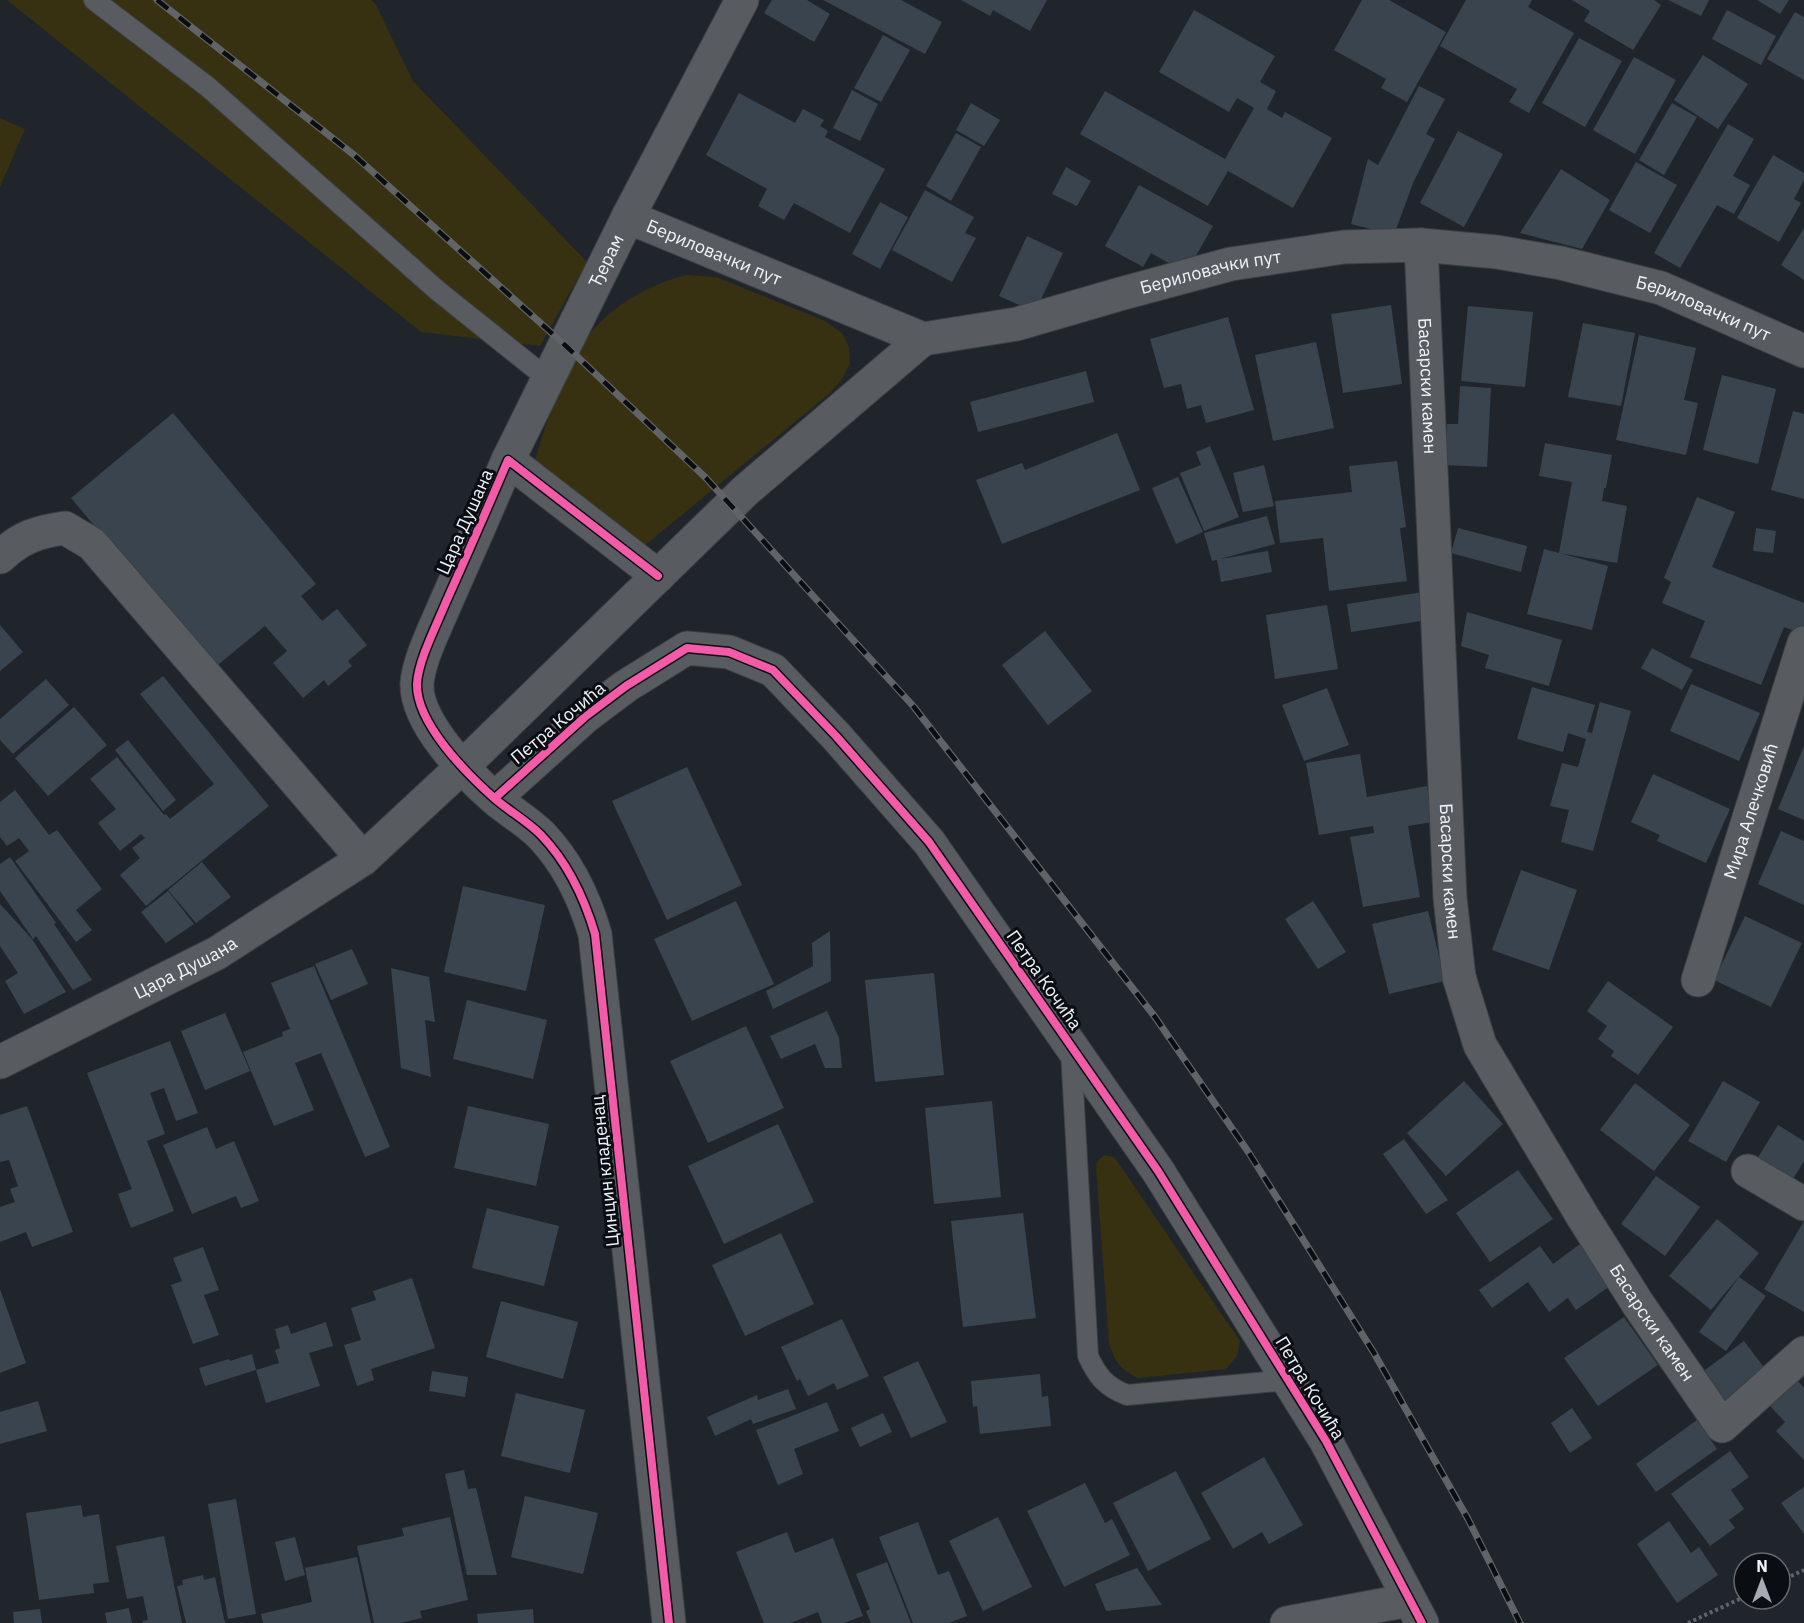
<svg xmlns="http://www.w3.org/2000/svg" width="1804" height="1623" font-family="'IBM Plex Sans',sans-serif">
	<rect width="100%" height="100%" fill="#20252b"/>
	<!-- green -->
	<path fill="#373111" d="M7 0H371L375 3 413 81 587 262 540 346 421 332Z
		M0 118 25 129 0 187Z
		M686 275 716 277 825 321 842 333 849 347 850 363 842 379 830 393 644 546 533 465C544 433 553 400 566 369 569 362 574 356 578 349 605 310 641 287 686 275Z
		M1104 1155 1114 1157 1117 1161 1240 1341 1237 1356 1226 1369 1138 1378C1121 1370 1114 1360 1109 1343L1096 1167 1097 1162Z"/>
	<!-- building -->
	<path fill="#3a444e" d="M772 0H807L830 14 814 42 764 13Z
		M823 0H901L942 22 925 54Z
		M961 0H1047L1030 31 993 10 990 16Z
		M1362 0H1389L1446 32 1407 102 1381 88 1386 79 1334 50Z
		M1466 0H1532L1528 7 1574 33 1529 113 1509 102 1517 89 1440 46Z
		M1572 0H1654L1661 5 1633 50 1584 21 1590 11Z
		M1668 0H1709L1701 16Z
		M1757 0H1789L1780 14Z
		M1194 10 1275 56 1260 82 1276 91 1267 109 1282 118 1285 112 1332 138 1293 208 1228 171 1208 206 1080 134 1105 91 1225 159 1254 108 1237 98 1229 112 1159 72Z
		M1727 10 1776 36 1761 65 1712 39Z
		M1795 12 1804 17V80L1767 59Z
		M883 35 910 50 881 102 854 88Z
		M1579 38 1622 61 1585 127 1542 103Z
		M1703 55 1748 84 1718 129 1674 100Z
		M1634 57 1676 80 1635 154 1593 130Z
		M1419 86 1445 99 1426 134 1435 139 1413 183 1394 235 1351 224 1368 159 1378 165Z
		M852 90 878 104 860 141 833 128Z
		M739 93 795 123 803 109 824 120 820 126 828 131 825 137 885 169 850 233 794 203 784 220 758 206 767 189 706 155Z
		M971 103 1000 120 984 146 956 130Z
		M1672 103 1697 117 1664 175 1639 160Z
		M1728 124 1754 139 1733 176 1750 185 1734 214 1717 205 1680 268 1654 253Z
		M1458 131 1503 154 1464 227 1420 203Z
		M956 133 981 147 951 201 926 186Z
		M1773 155 1804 173V180L1794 199 1801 203 1779 242 1737 218Z
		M1636 162 1677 185 1650 233 1609 210Z
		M1066 167 1091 181 1077 206 1052 194Z
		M1561 169 1610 200 1582 249 1520 233Z
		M1139 185 1213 226 1186 273 1151 253 1143 267 1105 246Z
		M925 190 974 217 965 233 976 238 952 282 892 250Z
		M880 202 908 217 880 269 852 254Z
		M1804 228V280L1781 265Z
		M1027 236 1063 253 1035 312 999 296Z
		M1391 305 1402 384 1343 393 1331 314Z
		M1468 306 1533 312 1525 387 1461 381Z
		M1228 317 1254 410 1206 423 1201 405 1187 409 1181 384 1164 388 1150 339Z
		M1583 323 1635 333 1621 406 1568 397Z
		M1639 335 1696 348 1684 400 1698 403 1686 455 1616 440Z
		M1316 342 1334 428 1273 441 1255 355Z
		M1086 371 1094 402 978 432 970 402Z
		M1722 375 1776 389 1758 464 1703 450Z
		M1460 386 1491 388 1487 467 1445 465 1447 424H1458Z
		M1793 411 1804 414V499L1771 490Z
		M173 413 316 584 301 596 322 621 337 609 367 645 348 661 352 666 328 686 324 680 303 698 273 663 287 651 265 626 214 668 71 498Z
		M1117 433 1140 490 1002 544 976 480 1022 463 1025 470Z
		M1545 443 1612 455 1606 488H1604L1602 501 1627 506 1617 563 1559 553 1572 482 1539 476Z
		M1210 446 1239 517 1204 531 1180 473 1201 465 1196 452Z
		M1397 461 1406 527 1400 528 1407 581 1329 591 1323 538 1280 543 1275 501 1352 492 1349 466Z
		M1264 465 1274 506 1243 512 1233 473Z
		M1178 477 1203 532 1176 544 1152 488Z
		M1697 497 1735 512 1712 567 1804 603V629L1802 634 1784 627 1761 685 1690 657 1705 621 1662 603 1671 582 1664 578Z
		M1267 516 1275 544 1220 559 1268 551 1272 572 1221 582 1217 560 1212 561 1204 533Z
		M1458 528 1527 546 1521 572 1451 553Z
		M1756 528 1776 531 1773 553 1753 551Z
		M1544 549 1608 566 1592 630 1527 614Z
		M1423 592 1427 620 1351 632 1347 604Z
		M1327 605 1338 669 1275 679 1266 615Z
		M1467 612 1562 640 1549 686 1485 668 1489 655 1461 646Z
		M0 625 23 652 0 671Z
		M1045 631 1092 691 1048 725 1002 665Z
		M1652 648 1693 670 1682 690 1641 668Z
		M163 676 269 806 167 889 166 887V889L146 906 120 875 140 858 132 848 145 838 141 834 120 851 98 823 116 809 90 779 117 757 164 815 166 814 170 819 214 784 140 694Z
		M46 679 69 705 13 754 0 740V719Z
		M1691 684 1760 713 1739 761 1670 731Z
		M1532 687 1595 705 1587 732 1592 733 1600 702 1631 711 1593 851 1561 842 1569 810 1550 806 1562 763 1578 767 1586 739 1568 733 1563 752 1517 739Z
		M1327 688 1349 745 1304 761 1282 705Z
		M74 707 107 745 48 796 15 758Z
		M128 740 176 800 163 811 115 750Z
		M1804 746V820L1778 809Z
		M1360 754 1367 797 1427 786 1433 822 1408 826 1420 897 1363 907 1350 837 1374 833 1373 826 1319 835 1306 763Z
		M687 767 742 885 667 920 612 801Z
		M1653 774 1730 809 1706 863 1657 841 1660 835 1631 822Z
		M15 790 49 835 57 830 102 889 76 910 92 930 76 942 15 861 29 851 19 838 7 846 0 837V802Z
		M1781 831 1804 841V905L1758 884Z
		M10 857 56 923 54 924 92 980 73 990 36 936 33 939 0 891V864Z
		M202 862 231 897 196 923 168 890Z
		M1521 870 1577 890 1549 970 1492 950Z
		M463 886 545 905 526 991 444 972Z
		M168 891 194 924 166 943 141 912Z
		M736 901 774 984 692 1021 654 939Z
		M1313 901 1346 952 1318 969 1285 919Z
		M0 904 32 939 66 992 24 1014 5 981 18 973 0 946Z
		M1428 911 1445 981 1389 994 1372 924Z
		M1745 916 1802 943 1771 1007 1714 980Z
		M830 931 831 981 773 1009 766 991 813 966 812 943Z
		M352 949 368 984 331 1000 315 964Z
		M314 966 390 1147 365 1157 321 1053 295 1063 314 1110 274 1126 243 1052 283 1036 282 1032 290 1029 271 983Z
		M391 968 429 977 435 1022 425 1020 431 1077 401 1068Z
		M934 973 944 1075 875 1082 865 980Z
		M1608 981 1673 1027 1638 1075 1611 1056 1614 1051 1598 1039 1607 1026 1587 1011Z
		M467 1000 547 1020 533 1079 453 1059Z
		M827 1011 839 1038 842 1068H825L815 1044 781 1059 770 1036Z
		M225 1013 250 1071 205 1090 181 1031Z
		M746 1026 784 1108 708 1143 670 1061Z
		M170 1041 198 1113 176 1121 164 1088 150 1093 165 1134 147 1141 174 1211 131 1228 118 1194 132 1189 131 1187 87 1073Z
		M1464 1081 1503 1124 1446 1176 1407 1133Z
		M1723 1081 1760 1102 1726 1162 1688 1141Z
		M1635 1083 1690 1125 1654 1171 1600 1130Z
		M992 1101 1001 1197 934 1204 925 1108Z
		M27 1106 73 1232 32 1247 26 1232 0 1242V1207L15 1202 10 1189 18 1186 9 1160 0 1162V1115Z
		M468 1106 549 1124 536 1186 454 1168Z
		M778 1124 814 1202 724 1244 688 1166Z
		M1778 1125 1804 1141V1161L1787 1189 1752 1167Z
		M207 1127 216 1149 234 1141 259 1201 241 1208 236 1196 192 1214 163 1145Z
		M1404 1139 1448 1200 1426 1214 1383 1154Z
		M1518 1170 1553 1219 1490 1262 1456 1213Z
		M1656 1176 1700 1207 1665 1256 1621 1224Z
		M487 1208 559 1226 544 1286 472 1268Z
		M1023 1213 1036 1318 963 1327 951 1221Z
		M1717 1219 1759 1253 1711 1310 1669 1276Z
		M1804 1221V1312L1764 1289Z
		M781 1233 814 1304 745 1336 712 1265Z
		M1580 1244 1610 1286 1576 1310 1568 1298 1549 1312 1528 1282 1492 1308 1479 1290 1540 1246 1553 1264Z
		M203 1247 219 1290 204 1295 219 1335 193 1344 171 1285 182 1281 173 1258Z
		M1739 1277 1766 1296 1726 1351 1699 1332Z
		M412 1278 435 1348 371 1369 374 1380 357 1386 344 1345 361 1340 351 1308 376 1300 373 1291Z
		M0 1289 26 1363 0 1373Z
		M501 1301 578 1322 563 1379 486 1357Z
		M1624 1317 1658 1365 1598 1406 1564 1358Z
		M842 1319 869 1376 837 1390 834 1383 808 1396 800 1379 797 1381 795 1377 781 1347Z
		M326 1322 333 1346 309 1353 320 1386 266 1403 256 1370 279 1363 275 1350 280 1348 275 1329 288 1325 291 1334Z
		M1744 1341 1769 1374 1725 1406 1701 1373Z
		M252 1354 256 1370 205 1386 199 1368 229 1359 230 1361Z
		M918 1361 947 1422 911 1438 883 1377Z
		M432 1371 468 1377 465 1397 429 1391Z
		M1040 1374 1042 1397 1048 1396 1051 1426 980 1434 977 1406 973 1407 971 1381Z
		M1797 1380 1804 1388V1460L1776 1431 1785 1422 1770 1406Z
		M788 1389 796 1409 753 1424 751 1419 715 1436 707 1417 757 1395 758 1400Z
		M516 1393 585 1410 570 1473 501 1456Z
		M38 1401 47 1431 0 1444V1412Z
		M827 1402 839 1431 794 1449 803 1474 778 1485 756 1430Z
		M1572 1408 1592 1438 1570 1453 1551 1423Z
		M883 1413 892 1432 860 1447 851 1428Z
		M1697 1420 1717 1449 1656 1492 1636 1464Z
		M1730 1451 1749 1477 1731 1490 1744 1509 1729 1520 1735 1528 1710 1546 1671 1494Z
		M1264 1457 1303 1525 1269 1544 1262 1532 1233 1549 1201 1493Z
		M464 1470 468 1489 476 1488 497 1575H467L445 1474Z
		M1176 1471 1211 1539 1148 1571 1113 1503Z
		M1085 1483 1105 1523 1112 1519 1130 1555 1064 1587 1027 1511Z
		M1804 1487V1534L1781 1503Z
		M525 1496 598 1513 583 1574 511 1557Z
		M236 1499 256 1614 228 1619 208 1504Z
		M81 1505 83 1517 99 1514 109 1582 93 1584 94 1593 39 1600 26 1513Z
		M450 1517 468 1600 420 1611 422 1618 401 1623H374L357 1546 404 1536 402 1528Z
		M998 1517 1032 1587 983 1611 949 1541Z
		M1669 1521 1691 1553 1699 1547 1718 1575 1677 1603 1637 1544Z
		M918 1522 938 1575 949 1571 967 1616 949 1623H913L879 1537Z
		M787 1532 795 1553 833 1538 863 1616 844 1623H822L818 1612 791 1623H764L736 1552Z
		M164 1536 182 1623H143L142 1621 148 1620 143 1596 127 1599 116 1546Z
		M295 1537 305 1575 285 1581 275 1542Z
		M357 1557 371 1623H263L261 1614 312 1602 305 1568Z
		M887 1562 911 1623H871L866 1611 870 1609 856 1574Z
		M1137 1568 1162 1605 1106 1611 1095 1584Z
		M203 1575 204 1580 215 1577 225 1623H186L177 1586 183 1585 182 1580Z
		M129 1608 132 1623H107L105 1613Z
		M40 1609 42 1623H14L13 1612Z
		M533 1609 534 1623H478L477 1614Z"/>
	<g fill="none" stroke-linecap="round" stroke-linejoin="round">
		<defs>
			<path id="lane" d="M94 0 208 87 438 291 548 379
				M1071 1051 1088 1356C1097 1376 1106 1387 1127 1395L1288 1380"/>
			<g id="street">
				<path id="s1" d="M628 217 923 339 1017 324 1120 294 1231 264 1344 247 1421 245 1497 252 1561 263 1661 288 1804 351"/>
				<path id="s2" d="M1421 245 1450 898 1459 977 1480 1045 1583 1217 1638 1304 1722 1426 1804 1353"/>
				<path id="s3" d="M508 460 628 217 742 0"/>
				<path d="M0 557C21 537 37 532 65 528L92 544 363 859"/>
				<path d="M658 576 508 460C488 507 467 555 446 602 437 624 418 661 417 684 416 723 466 773 494 798 509 811 527 821 541 835 568 863 584 897 595 934L669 1623"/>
				<path d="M495 798 586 716 626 686 687 648 729 652 773 670 836 736 929 842 1158 1171 1326 1441 1422 1623"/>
				<path id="s4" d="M1698 980 1804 643"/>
				<path id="s5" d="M0 1062 217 953 363 859 462 767 745 491 923 339"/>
				<path d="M1748 1171 1804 1204"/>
				<path d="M1287 1623 1409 1600"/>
			</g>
		</defs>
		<!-- lane casing -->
		<use href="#lane" stroke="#3c4045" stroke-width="22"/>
		<!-- street casing -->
		<use href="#street" stroke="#3c4045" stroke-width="35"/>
		<!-- path -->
		<path stroke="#606367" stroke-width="4" stroke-dasharray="3 3" stroke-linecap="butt" d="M1780 1581 1804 1570
			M1688 1623 1744 1597"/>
		<!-- lane -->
		<use href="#lane" stroke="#585c61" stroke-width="20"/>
		<!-- street -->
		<use href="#street" stroke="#585c61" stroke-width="33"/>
		<defs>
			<path id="rail" d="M157 0 354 155 566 346 706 478 914 707 1155 1017 1249 1153 1374 1353 1468 1519 1520 1623"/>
		</defs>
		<!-- rail casing -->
		<use href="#rail" stroke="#606467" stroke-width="7"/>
		<!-- rail -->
		<use href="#rail" stroke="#0a0e12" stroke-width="4.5" stroke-dasharray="14" stroke-linecap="butt"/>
		<defs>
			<path id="cycleway" d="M658 576 508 460C488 507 467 555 446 602 437 624 418 661 417 684 416 723 466 773 494 798 509 811 527 821 541 835 568 863 584 897 595 934L669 1623
				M495 798 586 716 626 686 687 648 729 652 773 670 836 736 929 842 1158 1171 1326 1441 1422 1623"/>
		</defs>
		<!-- cycleway casing -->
		<use href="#cycleway" stroke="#0a0e12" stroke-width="11"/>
		<!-- cycleway -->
		<use href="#cycleway" stroke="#f35aa7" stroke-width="8"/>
	</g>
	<g text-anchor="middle" stroke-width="6" stroke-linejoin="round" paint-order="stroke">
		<!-- street labels -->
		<g font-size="18" fill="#eef4fa" stroke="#0a0e12">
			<text dy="6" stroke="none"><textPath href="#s1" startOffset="93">Бериловачки пут</textPath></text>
			<text dy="6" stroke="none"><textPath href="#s3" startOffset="222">Ђерам</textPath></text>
			<text dy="6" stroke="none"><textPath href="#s1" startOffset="615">Бериловачки пут</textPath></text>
			<text dy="6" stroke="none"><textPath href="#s1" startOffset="1119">Бериловачки пут</textPath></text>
			<text dy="6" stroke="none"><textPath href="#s2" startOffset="141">Басарски камен</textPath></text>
			<text transform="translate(465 522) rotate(-66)" y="6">Цара Душана</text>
			<text transform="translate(558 723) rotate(-40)" y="6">Петра Кочића</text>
			<text dy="6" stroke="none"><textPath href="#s4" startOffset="177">Мира Алечковић</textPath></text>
			<text dy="6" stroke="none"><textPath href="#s2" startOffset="627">Басарски камен</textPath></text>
			<text dy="6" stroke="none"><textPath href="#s5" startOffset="208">Цара Душана</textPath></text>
			<text transform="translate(1044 980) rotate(55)" y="6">Петра Кочића</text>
			<text transform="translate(605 1171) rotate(-96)" y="6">Цинцин кладенац</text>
			<text dy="6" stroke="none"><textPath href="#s2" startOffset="1131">Басарски камен</textPath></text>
			<text transform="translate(1310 1388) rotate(59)" y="6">Петра Кочића</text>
		</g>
	</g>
	<!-- north arrow -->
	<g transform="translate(1762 1581)"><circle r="28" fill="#0a0e12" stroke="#656a6f" stroke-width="1.5"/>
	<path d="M0-4.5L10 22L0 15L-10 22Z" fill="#a6acb2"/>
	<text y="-9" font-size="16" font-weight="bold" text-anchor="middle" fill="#eef4fa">N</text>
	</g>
</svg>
